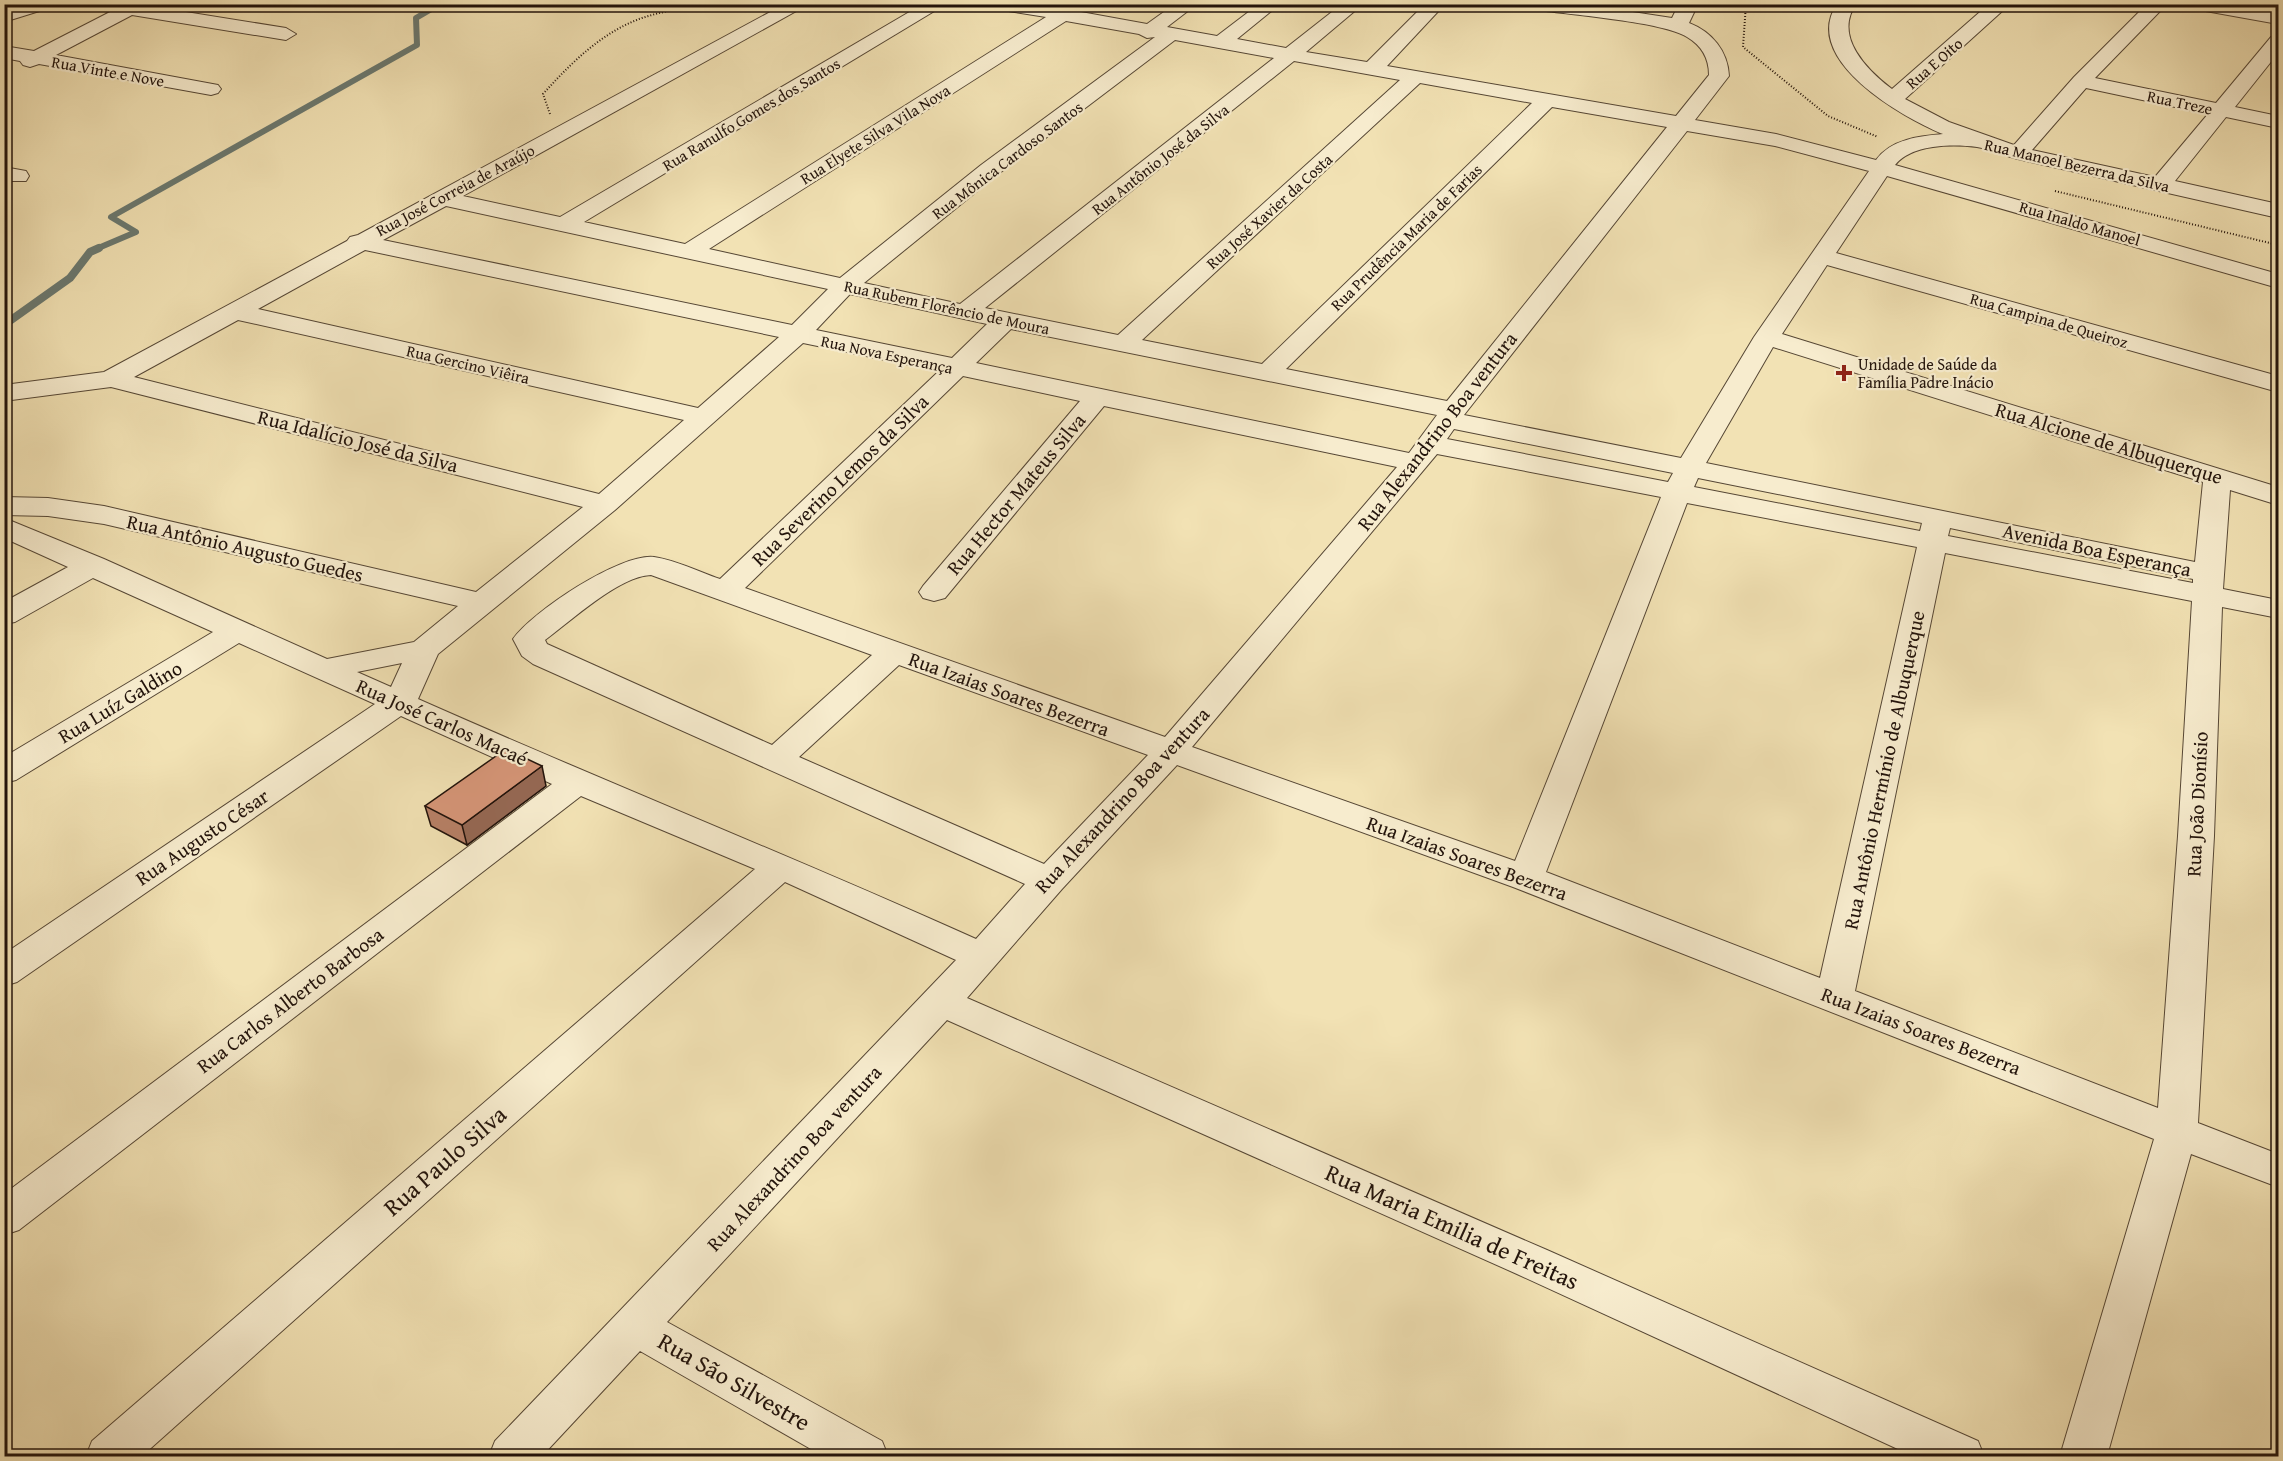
<svg xmlns="http://www.w3.org/2000/svg" width="2283" height="1461" font-family="'Gentium Book Plus',serif">
	<rect width="100%" height="100%" fill="#f2e2b4"/>
	<filter id="stains"><feTurbulence type="fractalNoise" baseFrequency=".00333" numOctaves="4"/><feColorMatrix values="0 0 0 0 .2 0 0 0 0 .09 0 0 0 0 .02 0 0 0 .5 -.17"/></filter>
	<radialGradient id="worn" r=".72"><stop offset=".6" stop-color="#630" stop-opacity="0"/><stop offset="1" stop-color="#630" stop-opacity=".3"/></radialGradient>
	<g fill="none" stroke-linecap="round" stroke-linejoin="round">
		<!-- stream-far1 -->
		<path stroke="#6b7970" stroke-width="6" d="M96 249 136 232 111 217 417 45 416 18 440 4"/>
		<!-- stream -->
		<path stroke="#6b7970" stroke-width="8" d="M4 325 70 278 90 252 99 248"/>
		<defs>
			<path id="minor" d="M21 4H51L49 8 4 22V10Z
				M88 4H136L286 28 296 34 286 40 132 15 56 55 218 85 221 89 218 93 211 95 39 64 30 67 23 65 20 61 4 58V46L34 51 110 12 90 8Z
				M785 4H809L463 196 560 217 923 4H946L584 222 685 244 1046 17 1002 10 993 4H1037L1147 24 1175 4H1197L1167 27 1217 36 1259 4H1280L1237 39 1286 48 1342 4H1363L1306 52 1367 62 1425 4H1445L1387 66 1676 116 1709 75C1709 58 1702 46 1687 37 1664 22 1572 15 1540 10L1531 4H1580L1672 18 1679 4H1698L1689 23C1712 32 1728 51 1729 76L1695 120 1776 134 1876 160C1891 139 1920 136 1943 134 1904 118 1800 60 1837 4H1856C1833 37 1868 71 1892 89L1989 4H2010L1905 99 1949 122 2014 145 2074 77 2147 4H2167L2095 78 2216 103 2271 37 2278 35V53L2235 107 2278 116V128L2226 117 2175 181 2278 204V218L2018 159C2004 156 1990 149 1977 147 1952 144 1912 144 1895 165L2278 274V288L1887 176 1836 253 2278 376V392L1827 265 1782 334 2278 487V505L2230 490 2223 589 2278 600V618L2222 607 2214 836 2198 1123 2278 1154V1187L2191 1154 2107 1456H2060L2154 1139 1513 887 1177 765 1062 889 967 998 1547 1250 1978 1441 1984 1456H1913L1517 1274 947 1020 667 1322 882 1441 888 1456H823L640 1351 542 1456H489L495 1441 956 960 785 882 142 1456H86L92 1441 755 869 581 796 19 1230 4 1235V1194L552 784 401 716 17 982 4 986V954L375 704 239 643 16 780 4 783V757L213 632 93 578 15 622 4 624V602L68 567 4 538V518L104 559 327 659 414 642 458 606 104 524 48 516 4 515V497L48 498 104 506 476 592 583 507 111 387 4 401V385L104 372 347 241 350 237 358 235ZM1066 21 1139 34 1147 38 1155 37 981 165 840 278 709 249ZM1175 40 1274 58 960 304 864 283 997 175ZM1294 61 1400 80 1118 335 985 308ZM1420 83 1532 103 1262 364 1142 340ZM2086 88 2208 114 2155 177 2032 150ZM1552 107 1667 127 1447 401 1286 369ZM1687 131 1775 146 1869 171 1754 337 1681 458 1464 415ZM446 206 828 289 792 325 383 240ZM365 250 779 337 698 408 258 309ZM850 294 987 324 952 358 816 330ZM238 320 684 420 599 494 134 377ZM1011 329 1437 415 1409 453 976 363ZM803 343 939 371 720 579C699 572 676 560 654 557 620 553 532 612 513 639L522 656 533 664 1025 884 976 939C791 856 603 781 418 699L438 654 615 510ZM1773 347 2203 482 2195 562 1706 463ZM963 376 1080 401 923 586 919 592 923 598 934 601 945 598 1104 406 1397 467 1165 737 745 588ZM1454 429 1673 473 1668 482 1447 439ZM1437 454 1661 497 1515 861 1192 747ZM1698 478 1922 523 1920 531 1694 487ZM1687 503 1917 547 1820 978 1546 872ZM1950 528 2193 579V583L1948 536ZM1945 553 2192 601 2178 836 2158 1108 1855 991ZM651 575 872 655 772 745 547 644 545 640C571 621 619 576 651 575ZM402 663 391 687 357 672ZM899 665 1148 755 1044 864 799 757Z
				M2191 4H2234L2278 12V24L2200 10Z
				M4 167 26 171 29 176 26 181H4Z"/>
		</defs>
		<!-- minor casing -->
		<use href="#minor" stroke="#564735" stroke-width="2"/>
		<!-- path -->
		<path stroke="#22130b" stroke-width="2" stroke-dasharray="1 2" stroke-linecap="butt" d="M1746 4 1743 47 1828 116 1878 137
			M550 114 543 94C571 63 602 32 642 18 660 12 679 9 697 4
			M2055 191 2278 245"/>
		<!-- minor -->
		<use href="#minor" fill="#f7ecce" fill-rule="evenodd"/>
	</g>
	<!-- wall -->
	<path fill="#b78066" stroke="#22130b" stroke-width="1.5" d="M546 786 467 845 431 826 425 806Z"/>
	<!-- shaded-wall -->
	<path fill="#956853" stroke="#22130b" stroke-width="1.5" d="M542 766 546 786 467 845 462 825Z"/>
	<!-- building -->
	<path fill="#d59577" stroke="#22130b" stroke-width="1.5" d="M506 749 542 766 462 825 425 806Z"/>
	<!-- markers -->
	<path fill="#8f2418" stroke="#f7ecce" stroke-width="2" d="M1841 364h6v6h6v6h-6v6h-6v-6h-6v-6h6z"/>
	<g text-anchor="middle" stroke-width="4.5" stroke-linejoin="round" paint-order="stroke">
		<!-- far-street labels -->
		<g font-size="16" fill="#22130b" stroke="#f7ecce">
			<text transform="translate(1934 63) rotate(-41)" y="6">Rua E Oito</text>
			<text transform="translate(108 71) rotate(10)" y="6">Rua Vinte e Nove</text>
			<text transform="translate(2180 102) rotate(12)" y="6">Rua Treze</text>
			<text transform="translate(751 114) rotate(-31)" y="6">Rua Ranulfo Gomes dos Santos</text>
			<text transform="translate(875 134) rotate(-32)" y="6">Rua Elyete Silva Vila Nova</text>
			<text transform="translate(1160 159) rotate(-38)" y="6">Rua Antônio José da Silva</text>
			<text transform="translate(1007 160) rotate(-37)" y="6">Rua Mônica Cardoso Santos</text>
			<text transform="translate(2077 165) rotate(13)" y="6">Rua Manoel Bezerra da Silva</text>
			<text transform="translate(455 190) rotate(-28)" y="6">Rua José Correia de Araújo</text>
			<text transform="translate(1269 211) rotate(-42)" y="6">Rua José Xavier da Costa</text>
			<text transform="translate(2080 223) rotate(16)" y="6">Rua Inaldo Manoel</text>
			<text transform="translate(1406 237) rotate(-44)" y="6">Rua Prudência Maria de Farias</text>
			<text transform="translate(947 307) rotate(12)" y="6">Rua Rubem Florêncio de Moura</text>
			<text transform="translate(2049 320) rotate(16)" y="6">Rua Campina de Queiroz</text>
			<text transform="translate(887 354) rotate(12)" y="6">Rua Nova Esperança</text>
			<text transform="translate(468 364) rotate(13)" y="6">Rua Gercino Viêira</text>
		</g>
		<!-- far-poi labels -->
		<g font-size="16" fill="#22130b" stroke="#f7ecce" text-anchor="start">
			<text x="1858" y="370">Unidade de Saúde da<tspan x="1858" dy="18">Família Padre Inácio</tspan></text>
		</g>
		<!-- street labels -->
		<g font-size="20" fill="#22130b" stroke="#f7ecce">
			<text transform="translate(1437 431) rotate(-52)" y="7">Rua Alexandrino Boa ventura</text>
			<text transform="translate(358 441) rotate(14)" y="7">Rua Idalício José da Silva</text>
			<text transform="translate(2109 443) rotate(17)" y="7">Rua Alcione de Albuquerque</text>
			<text transform="translate(840 480) rotate(-44)" y="7">Rua Severino Lemos da Silva</text>
			<text transform="translate(1016 494) rotate(-50)" y="7">Rua Hector Mateus Silva</text>
			<text transform="translate(245 548) rotate(13)" y="7">Rua Antônio Augusto Guedes</text>
			<text transform="translate(2097 550) rotate(12)" y="7">Avenida Boa Esperança</text>
			<text transform="translate(1009 694) rotate(20)" y="7">Rua Izaias Soares Bezerra</text>
			<text transform="translate(120 702) rotate(-31)" y="7">Rua Luíz Galdino</text>
			<text transform="translate(442 722) rotate(24)" y="7">Rua José Carlos Macaé</text>
			<text transform="translate(1884 770) rotate(-78)" y="7">Rua Antônio Hermínio de Albuquerque</text>
			<text transform="translate(1122 800) rotate(-47)" y="7">Rua Alexandrino Boa ventura</text>
			<text transform="translate(2197 804) rotate(-87)" y="7">Rua João Dionísio</text>
			<text transform="translate(202 837) rotate(-34)" y="7">Rua Augusto César</text>
			<text transform="translate(1467 858) rotate(20)" y="7">Rua Izaias Soares Bezerra</text>
			<text transform="translate(290 1000) rotate(-37)" y="7">Rua Carlos Alberto Barbosa</text>
			<text transform="translate(1921 1031) rotate(21)" y="7">Rua Izaias Soares Bezerra</text>
			<text transform="translate(794 1158) rotate(-47)" y="7">Rua Alexandrino Boa ventura</text>
		</g>
		<!-- near-street labels -->
		<g font-size="24" fill="#22130b" stroke="#f7ecce">
			<text transform="translate(445 1161) rotate(-41)" y="8">Rua Paulo Silva</text>
			<text transform="translate(1452 1227) rotate(24)" y="8">Rua Maria Emilia de Freitas</text>
			<text transform="translate(734 1382) rotate(30)" y="8">Rua São Silvestre</text>
		</g>
	</g>
	<!-- margin -->
	<rect width="2283" height="1461" fill="none" stroke="#f2e2b4" stroke-width="24"/>
	<rect x="6" y="6" width="2271" height="1449" fill="none" stroke="#22130b" stroke-width="3"/>
	<rect x="12" y="12" width="2259" height="1437" fill="none" stroke="#22130b" stroke-width="1.5"/>
	<rect width="100%" height="100%" filter="url(#stains)"/>
	<rect width="100%" height="100%" fill="url(#worn)"/>
</svg>
